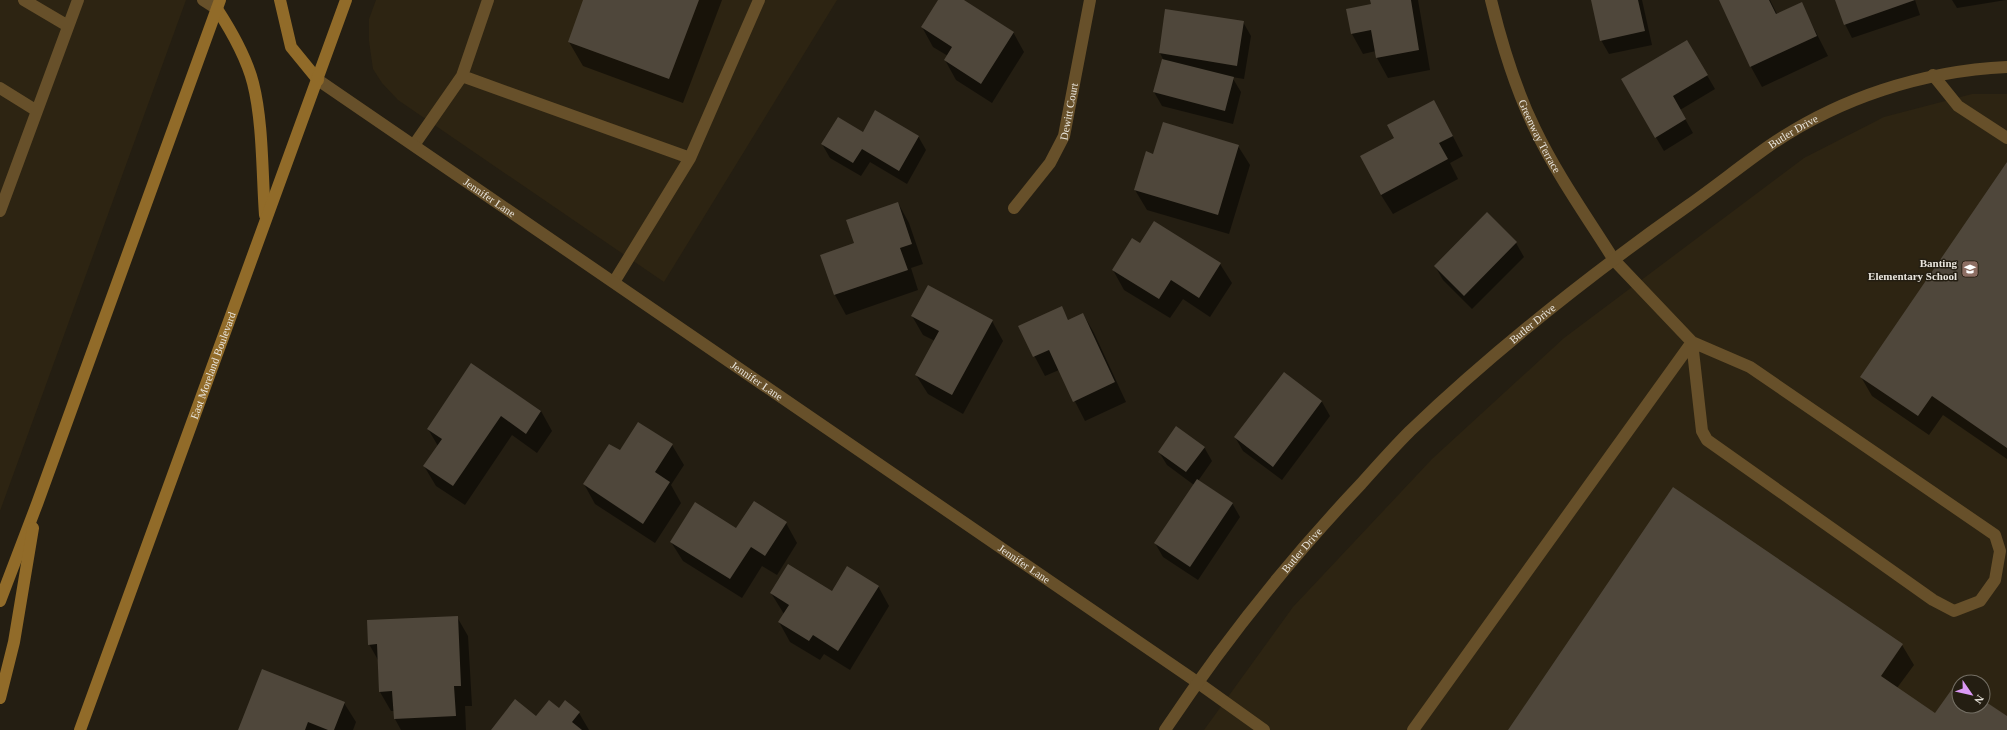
<svg xmlns="http://www.w3.org/2000/svg" width="2007" height="730" font-family="Georgia,serif">
	<rect width="100%" height="100%" fill="#241e12"/>
	<!-- built -->
	<path fill="#2d2412" fill-rule="evenodd" d="M0 0H186L0 511Z
		M376 0H837L664 282 398 100 382 83 373 69 369 41V19Z
		M1972 94H2007V730H1204L1293 607 1432 459 1564 338 1804 158 1884 117ZM1959 682H1983V706H1959Z"/>
	<!-- shadow -->
	<path fill="#0007" d="M584 0H722L683 103 583 66 569 42Z
		M939 0H962L1013 32 1024 52 992 103 956 80 945 60 948 56 933 47 922 27Z
		M1371 0H1418L1430 70 1388 78 1377 58 1376 51 1363 54 1352 34 1347 10 1372 5Z
		M1592 0H1642L1652 45 1609 54 1601 40Z
		M1720 0H1770L1777 14 1801 3 1828 56 1762 87 1751 67Z
		M1836 0H1915L1920 15 1852 38 1845 24Z
		M1952 0H2006L1957 8Z
		M1243 22 1251 36 1244 79 1232 77 1241 92 1233 124 1162 106 1154 92 1163 59 1160 53Z
		M1687 41 1715 89 1680 110 1693 133 1664 151 1622 80Z
		M1445 121 1463 156 1450 163 1458 179 1393 214 1381 195Z
		M863 133 918 136 926 150 907 184 870 162 861 176 830 158 822 144Z
		M1238 146 1250 165 1229 234 1147 210 1135 190 1154 155Z
		M2007 164V459L1943 415 1929 435 1872 396 1861 377Z
		M898 203 909 223 923 264 911 268 918 290 846 315 835 295 821 255 855 244Z
		M1487 213 1516 243 1524 257 1472 309 1443 280 1435 266Z
		M1140 244 1220 264 1232 283 1210 317 1183 299 1170 318 1124 290 1113 270Z
		M1061 307 1069 321 1083 314 1094 333 1126 402 1085 421 1059 370 1045 376 1019 327Z
		M912 316 992 321 1003 341 963 414 928 394 916 375 935 341 923 335Z
		M472 365 541 411 552 431 537 453 512 435 465 505 436 486 424 466 438 446 428 429Z
		M1284 373 1322 402 1330 416 1282 480 1243 451 1235 437Z
		M672 445 684 465 671 485 681 503 655 543 595 504 584 484 620 452Z
		M1204 447 1212 461 1198 481 1232 503 1240 517 1198 580 1163 557 1155 543 1194 485 1167 465 1159 452Z
		M1673 488 1902 645 1914 665 1897 688 1935 714 1959 685V706H1983V701L2007 717V730H1510Z
		M786 523 797 543 777 575 762 566 742 598 683 561 671 542 737 529Z
		M878 586 889 606 850 670 824 654 820 660 790 642 779 622 784 614 771 593 832 592Z
		M457 617 468 636 472 706H465L466 730H401L395 719 394 711H391L380 692 378 660 369 644Z
		M344 703 356 722 353 730H239Z
		M560 709 579 713 589 730H492Z"/>
	<!-- building -->
	<path fill="#4f473b" d="M583 0H699L669 79 568 42Z
		M938 0H964L1014 32 981 84 944 60 952 47 921 27Z
		M1370 0H1411L1419 50 1376 58 1371 30 1351 34 1346 9 1371 4Z
		M1591 0H1638L1645 31 1600 41Z
		M1719 0H1769L1776 14 1802 2 1817 36 1750 67Z
		M1835 0H1915L1844 25Z
		M1165 9 1244 21 1237 66 1159 53Z
		M1687 40 1708 75 1673 96 1686 119 1655 138 1621 79Z
		M1162 59 1234 77 1225 111 1153 92Z
		M1434 100 1453 136 1439 143 1448 159 1381 195 1360 156 1394 138 1387 125Z
		M875 110 919 136 899 171 862 149 853 163 821 144 838 117 863 132Z
		M1163 122 1239 145 1218 215 1134 190 1146 151 1153 154Z
		M2007 162V448L1932 396 1918 416 1860 377Z
		M898 202 912 244 900 248 908 270 834 295 820 255 854 243 846 220Z
		M1487 212 1517 242 1464 296 1434 266Z
		M1154 221 1221 263 1199 298 1171 280 1159 299 1112 270 1132 238 1140 243Z
		M928 285 993 320 952 395 915 375 939 331 911 316Z
		M1062 306 1068 320 1083 313 1115 382 1073 402 1049 350 1033 357 1018 326Z
		M471 363 541 411 526 434 501 416 453 486 423 466 442 439 427 429Z
		M1284 372 1322 401 1273 467 1234 437Z
		M638 422 673 444 655 472 670 482 643 524 583 484 609 444 620 450Z
		M1176 426 1205 447 1186 472 1158 452Z
		M1197 479 1233 503 1190 567 1154 543Z
		M1673 487 1903 644 1881 676 1935 713 1957 682 1959 683V706H1983V700L2007 716V730H1508Z
		M754 501 787 522 765 556 751 547 730 579 670 542 695 502 736 528Z
		M788 564 832 591 847 566 879 586 838 651 813 635 809 641 778 622 789 605 770 593Z
		M458 616 461 686H454L456 716 394 719 392 691 379 692 377 644 368 645 367 620Z
		M262 669 345 702 334 730H328L308 722 305 730H238Z
		M515 699 536 716 549 700 559 708 565 700 580 712 572 722 582 730H491Z"/>
	<g fill="none" stroke-linecap="round" stroke-linejoin="round">
		<!-- lane -->
		<path stroke="#67502a" stroke-width="12" d="M24 0 68 26
			M488 0 462 76 690 158
			M1933 75 1958 106 2007 138
			M0 88 37 111
			M414 145 462 76
			M0 211 78 0
			M614 282 690 158 759 0
			M1692 342 1750 367 1995 535 2000 551 1995 580 1980 601 1954 611 1933 600 1707 440 1702 431Z
			M1197 682 1264 730
			M1413 730 1692 342 1614 260"/>
		<!-- street -->
		<g stroke="#67502a" stroke-width="12">
			<path d="M203 0 217 9"/>
			<path id="s1" d="M1491 0C1502 45 1515 88 1535 129 1557 175 1587 217 1614 260"/>
			<path id="s2" d="M318 80 1197 682"/>
			<path id="s3" d="M1014 208 1050 163 1064 136 1090 0"/>
			<path id="s4" d="M1165 730C1223 643 1289 560 1361 484 1377 466 1393 448 1410 431 1496 349 1591 274 1689 205 1716 186 1742 165 1769 146 1839 98 1922 71 2007 67"/>
		</g>
		<!-- secondary -->
		<g stroke="#916b29" stroke-width="12">
			<path d="M280 0 291 47 318 80"/>
			<path d="M217 9C232 32 246 56 253 83 263 122 262 174 265 215"/>
			<path d="M0 601 37 504 220 0"/>
			<path d="M0 698 14 642 33 528"/>
			<path id="s5" d="M80 730 346 0"/>
		</g>
	</g>
	<!-- icons -->
	<defs>
		<symbol id="school-square" viewBox="-11 -11 22 22"><rect x="-9" y="-9" width="18" height="18" rx="4" fill="#8d6e63" stroke="#241e12"/><path d="M0-5L7-2L0 1L-7-2ZM-4 1L0 2.5L4 1V4Q0 6-4 4Z" fill="#fff"/></symbol>
	</defs>
	<g fill-rule="evenodd">
		<use href="#school-square" x="1960" y="259" width="20" height="20"/>
	</g>
	<g text-anchor="middle" stroke-width="3" stroke-linejoin="round" paint-order="stroke">
		<!-- street labels -->
		<g font-size="11" fill="#e9e5dd" stroke="#241e12">
			<text dy="4" stroke="none"><textPath href="#s3" startOffset="113">Dewitt Court</textPath></text>
			<text dy="4" stroke="none"><textPath href="#s4" startOffset="874">Butler Drive</textPath></text>
			<text dy="4" stroke="none"><textPath href="#s1" startOffset="145">Greenway Terrace</textPath></text>
			<text dy="4" stroke="none"><textPath href="#s2" startOffset="208">Jennifer Lane</textPath></text>
			<text dy="4" stroke="none"><textPath href="#s4" startOffset="550">Butler Drive</textPath></text>
			<text dy="4" stroke="none"><textPath href="#s5" startOffset="388">East Moreland Boulevard</textPath></text>
			<text dy="4" stroke="none"><textPath href="#s2" startOffset="532">Jennifer Lane</textPath></text>
			<text dy="4" stroke="none"><textPath href="#s4" startOffset="226">Butler Drive</textPath></text>
			<text dy="4" stroke="none"><textPath href="#s2" startOffset="856">Jennifer Lane</textPath></text>
		</g>
		<!-- poi labels -->
		<g font-size="11" font-weight="bold" fill="#e9e5dd" stroke="#241e12" text-anchor="end">
			<text x="1957" y="267">Banting<tspan x="1957" dy="13">Elementary School</tspan></text>
		</g>
	</g>
	<!-- north arrow -->
	<g transform="translate(1971 694) rotate(124)"><circle r="19" fill="#241e12" stroke="#736e63"/>
	<path d="M0-3L7 15L0 10L-7 15Z" fill="#db99f6"/>
	<text y="-6" font-size="11" font-weight="bold" text-anchor="middle" fill="#e9e5dd">N</text>
	</g>
</svg>
